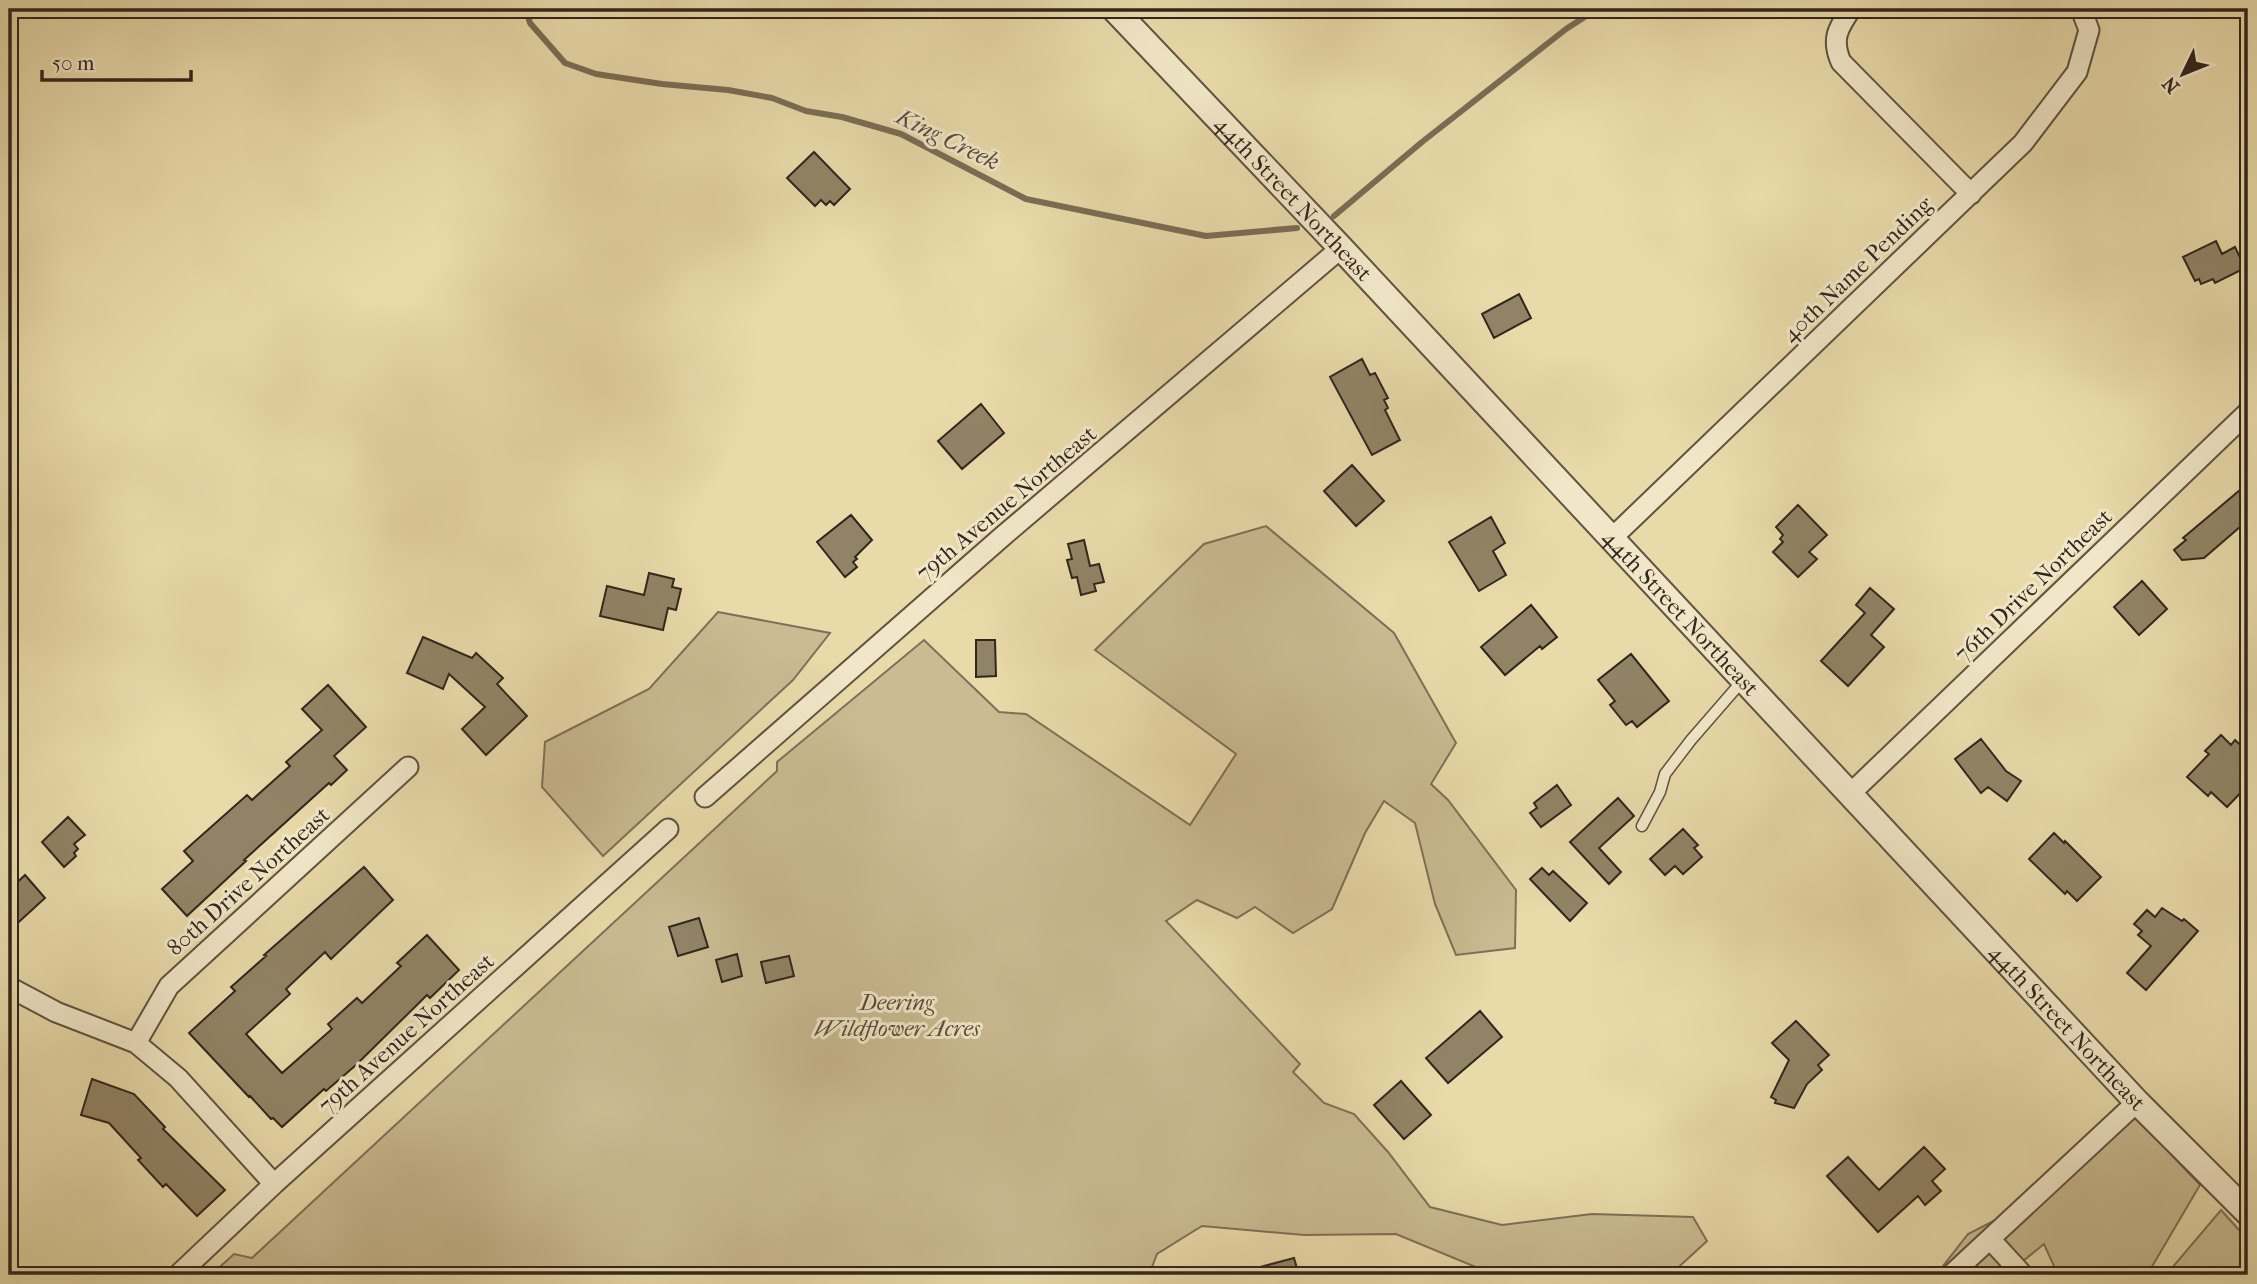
<svg xmlns="http://www.w3.org/2000/svg" width="2257" height="1284" font-family="'IM FELL French Canon',serif">
	<rect width="100%" height="100%" fill="#e9daaa"/>
	<filter id="stains"><feTurbulence type="fractalNoise" baseFrequency=".00286" numOctaves="4"/><feColorMatrix values="0 0 0 0 .2 0 0 0 0 .09 0 0 0 0 .02 0 0 0 .5 -.17"/></filter>
	<radialGradient id="worn" r=".72"><stop offset=".6" stop-color="#630" stop-opacity="0"/><stop offset="1" stop-color="#630" stop-opacity=".3"/></radialGradient>
	<!-- green -->
	<path fill="#cabb92" stroke="#7e7058" stroke-width="2" d="M1266 526 1394 633 1456 743 1431 784 1448 800 1516 890 1515 948 1456 955 1435 904 1415 823 1384 801 1365 833 1332 909 1293 933 1255 907 1237 918 1197 900 1166 921 1300 1064 1293 1072 1324 1103 1354 1114 1388 1152 1430 1207 1502 1225 1592 1214 1693 1217 1707 1241 1670 1275H1495L1396 1234 1304 1235 1202 1226 1157 1254 1149 1275H211L234 1254 252 1258 777 771V762L924 640 999 712 1026 714 1190 825 1236 754 1095 650 1204 544Z
		M718 612 830 633 793 680 603 856 542 787 545 742 649 689Z
		M2126 1106 2200 1185 2147 1275H2058L2044 1244 2006 1275H1936L1968 1234 2023 1206Z
		M2221 1210 2248 1240V1275H2166Z"/>
	<g fill="none" stroke-linecap="round" stroke-linejoin="round">
		<!-- stream -->
		<path stroke="#7a6d55" stroke-width="6" d="M526 9 530 23 565 63 596 74 662 84 728 90 772 98 806 111 842 117 901 134 1026 199 1206 236 1297 228
			M1334 216 1422 142 1566 29 1597 9"/>
	</g>
	<!-- building -->
	<path fill="#918466" stroke="#31261d" stroke-width="2" d="M814 152 850 189 834 205 830 201 826 205 821 200 815 206 787 178Z
		M2216 241 2222 254 2235 247 2245 268 2215 283 2213 279 2201 284 2199 279 2195 281 2183 257Z
		M1519 294 1531 318 1494 338 1482 314Z
		M1362 359 1370 375 1375 373 1388 398 1384 400 1388 408 1385 410 1400 440 1372 455 1330 377Z
		M981 404 1004 433 962 469 938 441Z
		M1352 465 1384 501 1356 526 1324 491Z
		M2240 490 2248 499V520L2204 558 2182 560 2174 550 2186 540 2183 538Z
		M1798 505 1827 535 1809 552 1817 559 1798 577 1773 552 1783 542 1780 539 1783 535 1776 527Z
		M851 515 872 540 855 557 857 559 853 562 857 567 845 577 817 542Z
		M1491 517 1505 543 1493 551 1506 575 1479 591 1449 542Z
		M1084 540 1090 566 1099 564 1104 582 1094 584 1096 591 1081 595 1077 577 1072 578 1067 560 1072 559 1068 544Z
		M649 573 674 579 672 587 681 589 676 610 668 608 663 630 600 616 607 586 644 595Z
		M2142 581 2167 609 2139 635 2114 607Z
		M1870 588 1894 609 1871 635 1884 647 1848 686 1821 661 1865 613 1856 605Z
		M1531 605 1557 637 1542 649 1540 646 1505 675 1481 647Z
		M423 637 472 658 476 653 503 678 497 684 527 716 486 755 462 729 485 707 449 674 443 689 407 673Z
		M976 640H995L996 676 976 677Z
		M1631 654 1669 701 1637 727 1632 721 1626 725 1610 705 1615 701 1598 680Z
		M328 685 366 727 334 756 347 770 331 785 329 783 244 860 246 861 187 916 162 889 193 861 184 851 247 795 252 800 290 766 286 762 322 730 302 709Z
		M2221 735 2231 745 2235 740 2248 752V785L2227 807 2211 792 2208 796 2187 777 2209 754 2205 751Z
		M1981 739 2006 771 2021 781 2007 801 1988 787 1981 793 1955 759Z
		M1557 785 1571 805 1541 827 1530 813 1537 808 1534 803Z
		M1618 798 1634 816 1599 848 1621 872 1609 884 1570 842Z
		M68 817 85 835 74 844 78 849 74 853 76 856 64 867 42 842Z
		M1683 829 1698 845 1694 848 1702 857 1683 874 1675 866 1665 875 1650 859Z
		M2054 833 2064 843 2065 841 2101 877 2077 901 2067 891 2065 894 2029 859Z
		M364 867 393 900 331 959 325 952 286 989 290 994 246 1034 282 1073 332 1029 328 1024 357 998 362 1003 401 966 397 963 427 935 459 970 430 998 427 995 356 1065 326 1091 324 1089 282 1127 273 1118 271 1119 250 1096 249 1097 189 1033 235 991 231 987 266 956 264 955Z
		M1542 868 1549 875 1553 871 1587 903 1570 921 1530 879Z
		M25 875 45 898 9 931V890Z
		M2162 908 2182 921 2184 919 2198 931 2146 990 2127 973 2151 946 2138 935 2142 931 2134 924 2147 910 2155 917Z
		M699 918 708 947 678 956 669 927Z
		M737 954 742 976 722 982 716 960Z
		M789 956 794 976 766 983 761 962Z
		M1480 1011 1502 1037 1448 1083 1426 1058Z
		M1796 1021 1829 1055 1818 1065 1822 1070 1807 1084 1794 1108 1775 1103 1776 1100 1771 1097 1789 1060 1772 1043Z
		M92 1079 134 1094 165 1127 163 1129 225 1190 197 1216 166 1184 163 1187 138 1160 141 1158 109 1123 81 1115Z
		M1401 1081 1431 1115 1404 1139 1374 1105Z
		M1924 1147 1945 1169 1932 1181 1941 1191 1925 1205 1918 1196 1878 1232 1827 1176 1848 1157 1879 1190Z
		M1294 1258 1299 1275H1250L1249 1270Z"/>
	<g fill="none" stroke-linecap="round" stroke-linejoin="round">
		<defs>
			<path id="service" d="M1642 826 1660 792 1665 774 1691 740 1744 679"/>
			<path id="minor" d="M1851 9C1838 28 1831 39 1841 62L1971 194
				M1612 538 2023 143 2077 72 2089 30 2081 9
				M1851 793 2248 412
				M705 797 1003 536 1341 248
				M9 987 56 1012 136 1043 178 1078 274 1184
				M136 1043 169 986 408 767
				M1990 1239 2023 1275
				M178 1275 274 1184 668 829
				M1951 1275 2137 1102"/>
			<g id="tertiary">
				<path id="s1" d="M1114 9 1341 248 2137 1102 2248 1213"/>
			</g>
		</defs>
		<!-- service casing -->
		<use href="#service" stroke="#5f5340" stroke-width="13"/>
		<!-- minor casing -->
		<use href="#minor" stroke="#5f5340" stroke-width="23"/>
		<!-- tertiary casing -->
		<use href="#tertiary" stroke="#5f5340" stroke-width="28"/>
		<!-- service -->
		<use href="#service" stroke="#f1e7c8" stroke-width="10"/>
		<!-- minor -->
		<use href="#minor" stroke="#f1e7c8" stroke-width="19"/>
		<!-- tertiary -->
		<use href="#tertiary" stroke="#f1e7c8" stroke-width="24"/>
	</g>
	<g text-anchor="middle" stroke-width="6" stroke-linejoin="round" paint-order="stroke">
		<!-- street labels -->
		<g font-size="23" fill="#31261d" stroke="#f1e7c8">
			<text dy="8" stroke="none"><textPath href="#s1" startOffset="261">44th Street Northeast</textPath></text>
			<text transform="translate(1857 269) rotate(-44)" y="8">40th Name Pending</text>
			<text transform="translate(1006 503) rotate(-40)" y="8">79th Avenue Northeast</text>
			<text transform="translate(2033 585) rotate(-44)" y="8">76th Drive Northeast</text>
			<text dy="8" stroke="none"><textPath href="#s1" startOffset="828">44th Street Northeast</textPath></text>
			<text transform="translate(248 881) rotate(-42)" y="8">80th Drive Northeast</text>
			<text dy="8" stroke="none"><textPath href="#s1" startOffset="1395">44th Street Northeast</textPath></text>
			<text transform="translate(406 1033) rotate(-42)" y="8">79th Avenue Northeast</text>
		</g>
		<!-- park labels -->
		<g font-size="23" font-style="italic" fill="#574b3a" stroke="#f1e7c8">
			<text x="897" y="1010">Deering<tspan x="897" dy="26">Wildflower Acres</tspan></text>
		</g>
		<!-- water labels -->
		<g font-size="24" font-style="italic" fill="#554a39" stroke="#f1e7c8">
			<text transform="translate(948 139) rotate(26)" y="8">King Creek</text>
		</g>
	</g>
	<!-- margin -->
	<rect width="2257" height="1284" fill="none" stroke="#e9daaa" stroke-width="35"/>
	<rect x="10" y="10" width="2236" height="1263" fill="none" stroke="#31261d" stroke-width="3.5"/>
	<rect x="18" y="18" width="2222" height="1249" fill="none" stroke="#31261d" stroke-width="2"/>
	<!-- north arrow -->
	<g transform="translate(2183 74) rotate(227)" stroke="#f1e7c8" stroke-width="5" paint-order="stroke">
	<path d="M0-5L12 26L0 18L-12 26Z" fill="#31261d"/>
	<text y="-10" font-size="19" font-weight="bold" text-anchor="middle" fill="#31261d">N</text>
	</g>
	<!-- scale -->
	<path d="M42 70v10h149v-10" fill="none" stroke="#31261d" stroke-width="3.5"/>
	<text x="52" y="70" font-size="21" fill="#31261d" stroke="#f1e7c8" stroke-width="5" paint-order="stroke">50 m</text>
	<rect width="100%" height="100%" filter="url(#stains)"/>
	<rect width="100%" height="100%" fill="url(#worn)"/>
</svg>
